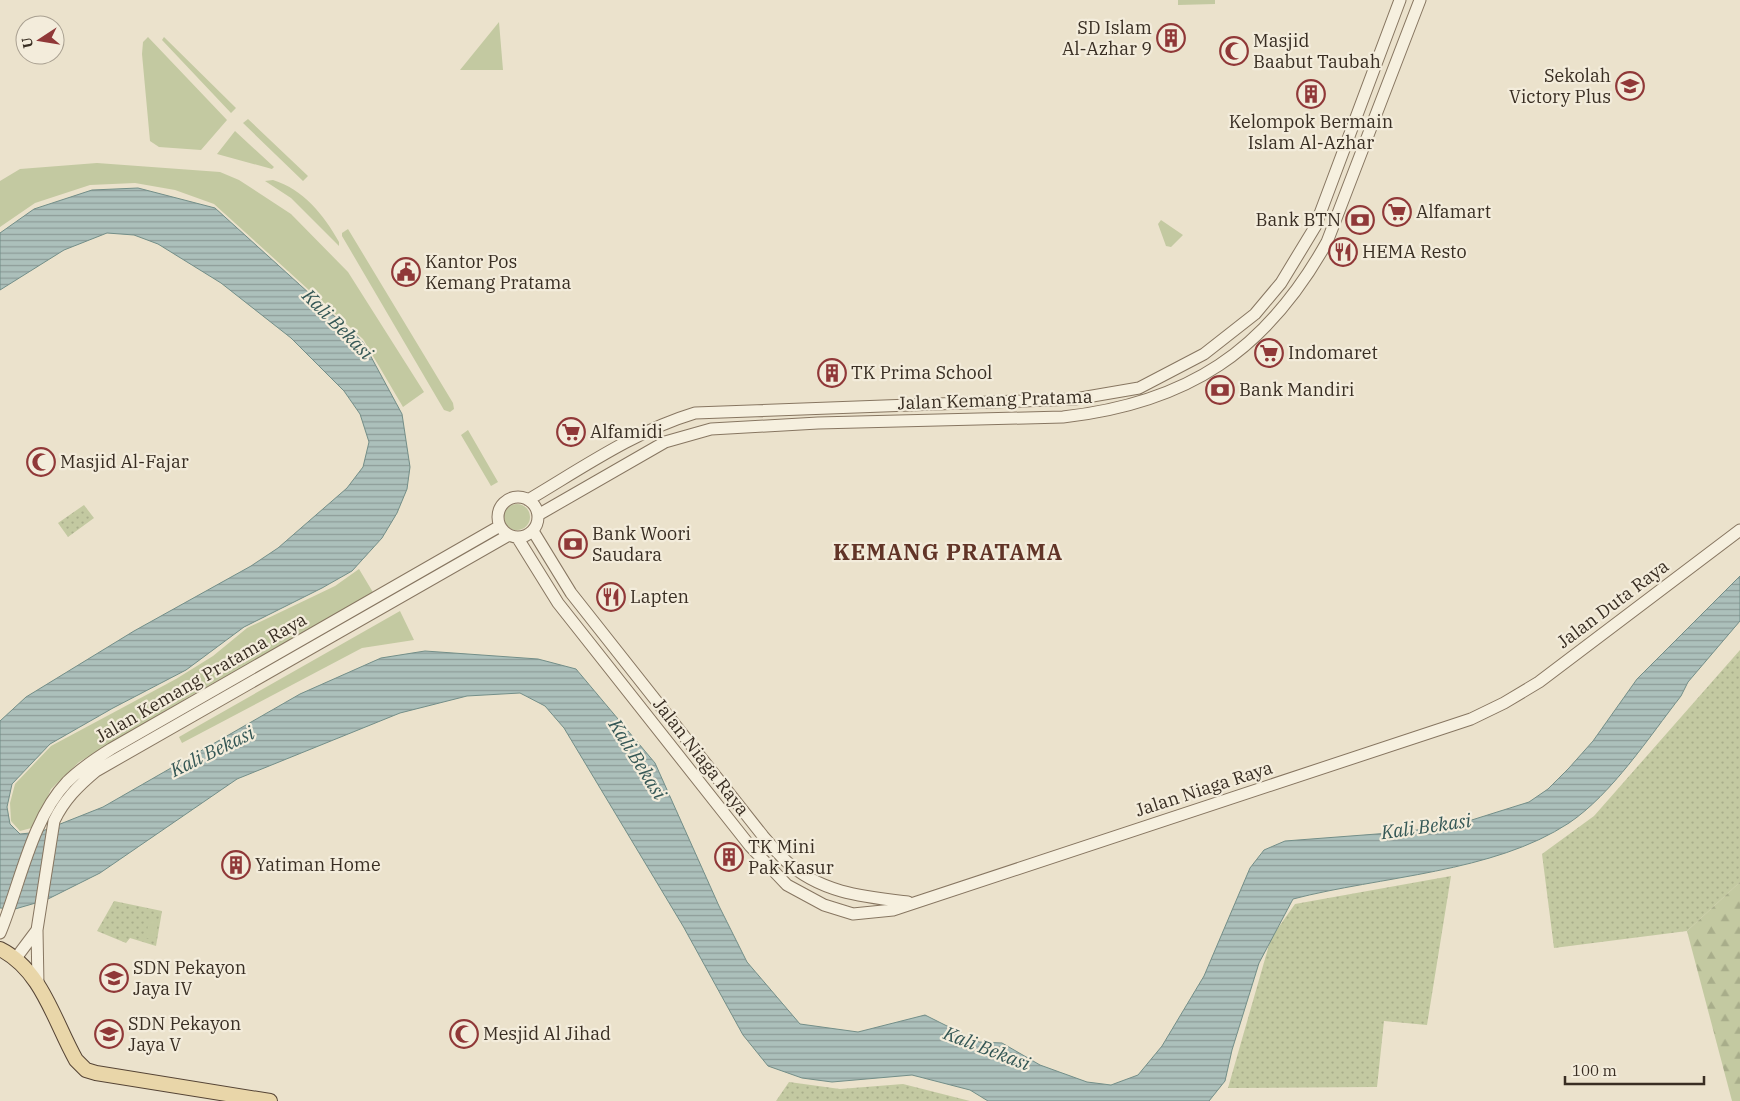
<svg xmlns="http://www.w3.org/2000/svg" width="1740" height="1101" font-family="'IBM Plex Serif',serif">
	<defs>
		<pattern id="grass-dots" width="8" height="8" patternUnits="userSpaceOnUse" patternTransform="scale(1.25)"><rect width="8" height="8" fill="#c3c9a1"/><path d="M2 2h.1M6 6h.1" fill="none" stroke="#a8ad8a" stroke-width="1.8" stroke-linecap="round"/></pattern>
		<pattern id="forest-firs" width="22" height="20" patternUnits="userSpaceOnUse" patternTransform="scale(1.25)"><rect width="22" height="20" fill="#c3c9a1"/><path d="M5 1l3.5 6h-7zM16 11l3.5 6h-7z" fill="#a8ad8a"/></pattern>
		<pattern id="water-rules" width="6" height="5" patternUnits="userSpaceOnUse" patternTransform="scale(1.25)"><rect width="6" height="5" fill="#acc0bb"/><path d="M0 2.5h6" fill="none" stroke="#8d9c98"/></pattern>
	</defs>
	<rect width="100%" height="100%" fill="#ebe2cc"/>
	<!-- grass -->
	<path fill="url(#grass-dots)" d="M84 505 94 518 68 537 58 523Z
		M1740 650V882L1687 931 1554 948 1542 854 1594 816Z
		M1451 876 1427 1025 1384 1021 1377 1087 1228 1088 1271 938 1295 904Z
		M114 901 162 911 156 946 130 938 126 943 97 931Z
		M789 1082 840 1089 903 1084 970 1101H776Z"/>
	<!-- forest -->
	<path fill="url(#forest-firs)" d="M1740 882V1101H1732L1687 931Z"/>
	<!-- garden -->
	<path fill="#c3c9a1" d="M1178 0H1215V4L1178 5Z
		M499 22 503 70H460Z
		M148 37 227 120 201 150 159 147 150 141 142 54 143 42Z
		M164 37 236 108 231 113 162 40Z
		M248 119 308 176 303 181 243 123Z
		M235 131 274 167 272 169 217 154Z
		M97 163 220 172 239 180 291 214 348 272 424 392 403 407 363 339 214 204 175 190 135 183 90 185 35 203 0 227V181L20 169Z
		M273 180C303 189 324 215 339 242V246L291 198 265 181Z
		M1161 220 1183 235 1171 247 1166 246 1158 224Z
		M348 229 453 403 454 409 450 412 444 410 342 236V233Z
		M468 430 498 482 491 486 461 435Z
		M504 517a13 13 0 1 1 26 0a13 13 0 1 1-26 0Z
		M359 569 374 594 192 695 79 762 51 789 35 827 20 831 11 821 10 803 15 784 51 746 176 679 213 656 247 628 335 586Z
		M400 611 414 640 362 648 182 743 179 737 198 726Z
		M149 919 158 920 156 939 146 938Z"/>
	<!-- water -->
	<path fill="url(#water-rules)" stroke="#738e88" d="M138 188 215 208 363 342 402 414 410 467 407 489 397 513 382 538 352 571 322 588 244 627 186 670 113 708 50 744 12 784 7 807 10 824 20 834 40 832 103 807 300 694 381 658 425 651 538 659 576 669 655 763 719 906 747 962 800 1024 858 1032 925 1015 979 1042 1002 1043 1040 1065 1087 1082 1111 1085 1138 1075 1162 1046 1204 976 1250 868 1264 850 1285 841 1403 832 1459 824 1529 802 1548 789 1569 768 1593 741 1637 679 1740 576V621L1688 682 1681 696C1649 737 1612 794 1569 823 1493 873 1381 876 1293 899L1259 963 1232 1050 1225 1081 1209 1101H988L970 1090 912 1075 832 1082 802 1078 768 1066 743 1035 683 926 564 728 545 706 520 693 467 696 400 713 237 779 100 873 46 900 15 909 0 908V721L26 697 134 631 251 566 278 548 347 488 363 467 369 442 360 414 344 391 291 338 221 283 158 244 134 235 107 233 64 250 0 290V233L34 209 92 190Z"/>
	<g fill="none" stroke-linecap="round" stroke-linejoin="round">
		<defs>
			<path id="tertiary" d="M498 517a20 20 0 1 1 40 0a20 20 0 1 1-40 0Z
				M528 500C582 468 635 431 695 413L1075 399 1139 388 1204 354 1255 314 1281 283 1315 227 1400 0
				M538 515 665 442 711 429 818 423 1063 417C1188 403 1266 351 1327 242L1420 0
				M533 531 571 593 763 836C770 844 778 854 786 861 820 893 865 897 908 902
				M517 537 558 603 750 846 787 885 824 905 853 914 893 910 1471 719 1504 703 1539 682 1740 530
				M0 933C20 885 31 820 67 782 80 769 95 759 111 749L500 526
				M16 958 37 930
				M38 985 37 930 54 821C64 800 78 786 96 771L509 535"/>
			<path id="primary" d="M0 949C42 970 54 1021 76 1060L86 1070 96 1073 270 1101"/>
		</defs>
		<!-- tertiary casing -->
		<use href="#tertiary" stroke="#877661" stroke-width="13"/>
		<!-- primary casing -->
		<use href="#primary" stroke="#554435" stroke-width="16"/>
		<!-- tertiary -->
		<use href="#tertiary" stroke="#f6f0df" stroke-width="11"/>
		<!-- primary -->
		<use href="#primary" stroke="#e9d6a9" stroke-width="14"/>
	</g>
	<!-- icons -->
	<defs>
		<symbol id="building-ring" viewBox="-11 -11 22 22"><circle r="9.5" fill="#f3ecdb" stroke="#903838" stroke-width="1.5"/><path d="M-4-6H4V6H1V3H-1V6H-4ZM-2.5-4.3h1.7v1.8h-1.7ZM.8-4.3h1.7v1.8H.8ZM-2.5-1h1.7V.8h-1.7ZM.8-1h1.7V.8H.8Z" fill="#903838"/></symbol>
		<symbol id="mosque-ring" viewBox="-11 -11 22 22"><circle r="9.5" fill="#f3ecdb" stroke="#903838" stroke-width="1.5"/><path d="M3.5-4.9A6 6 0 1 0 3.5 4.9A5 5 0 1 1 3.5-4.9Z" fill="#903838"/></symbol>
		<symbol id="school-ring" viewBox="-11 -11 22 22"><circle r="9.5" fill="#f3ecdb" stroke="#903838" stroke-width="1.5"/><path d="M0-5L7-2L0 1L-7-2ZM-4 1L0 2.5L4 1V4Q0 6-4 4Z" fill="#903838"/></symbol>
		<symbol id="supermarket-ring" viewBox="-11 -11 22 22"><circle r="9.5" fill="#f3ecdb" stroke="#903838" stroke-width="1.5"/><path d="M-6-5.5h2.5l.6 2H6L4.5 2H-2.5L-4.4-4H-6ZM-1.5 3.2a1.3 1.3 0 1 0 .1 0ZM3 3.2a1.3 1.3 0 1 0 .1 0Z" fill="#903838"/></symbol>
		<symbol id="bank-ring" viewBox="-11 -11 22 22"><circle r="9.5" fill="#f3ecdb" stroke="#903838" stroke-width="1.5"/><path d="M-6-4H6V4H-6ZM0-2.3a2.3 2.3 0 1 0 0 4.6a2.3 2.3 0 1 0 0-4.6Z" fill="#903838"/></symbol>
		<symbol id="restaurant-ring" viewBox="-11 -11 22 22"><circle r="9.5" fill="#f3ecdb" stroke="#903838" stroke-width="1.5"/><path d="M-5-6h1v4h1v-4h1v4h1v-4h1v5L-1.5 .5V6h-2V.5L-5-1ZM5-6V6H3V1.5H1.5Q1.5-4 5-6Z" fill="#903838"/></symbol>
		<symbol id="civic-ring" viewBox="-11 -11 22 22"><circle r="9.5" fill="#f3ecdb" stroke="#903838" stroke-width="1.5"/><path d="M-.6-6.5H3V-4.5H.6V-3L4-1V1h2V6H-6V1h2V-1L-.6-3ZM-1.2 2.5V6h2.4V2.5Z" fill="#903838"/></symbol>
	</defs>
	<g fill-rule="evenodd">
		<use href="#building-ring" x="1155" y="22" width="32" height="32"/>
		<use href="#mosque-ring" x="1218" y="35" width="32" height="32"/>
		<use href="#school-ring" x="1614" y="70" width="32" height="32"/>
		<use href="#building-ring" x="1295" y="78" width="32" height="32"/>
		<use href="#supermarket-ring" x="1381" y="196" width="32" height="32"/>
		<use href="#bank-ring" x="1344" y="204" width="32" height="32"/>
		<use href="#restaurant-ring" x="1327" y="236" width="32" height="32"/>
		<use href="#civic-ring" x="390" y="256" width="32" height="32"/>
		<use href="#supermarket-ring" x="1253" y="337" width="32" height="32"/>
		<use href="#building-ring" x="816" y="357" width="32" height="32"/>
		<use href="#bank-ring" x="1204" y="374" width="32" height="32"/>
		<use href="#supermarket-ring" x="555" y="416" width="32" height="32"/>
		<use href="#mosque-ring" x="25" y="446" width="32" height="32"/>
		<use href="#bank-ring" x="557" y="528" width="32" height="32"/>
		<use href="#restaurant-ring" x="595" y="581" width="32" height="32"/>
		<use href="#building-ring" x="713" y="841" width="32" height="32"/>
		<use href="#building-ring" x="220" y="849" width="32" height="32"/>
		<use href="#school-ring" x="98" y="962" width="32" height="32"/>
		<use href="#school-ring" x="93" y="1018" width="32" height="32"/>
		<use href="#mosque-ring" x="448" y="1018" width="32" height="32"/>
	</g>
	<g text-anchor="middle" stroke-width="4.5" stroke-linejoin="round" paint-order="stroke">
		<!-- poi labels -->
		<g font-size="18" fill="#392e23" stroke="#f3ecdb" text-anchor="start">
			<text x="1152" y="34" text-anchor="end">SD Islam<tspan x="1152" dy="21">Al-Azhar 9</tspan></text>
			<text x="1253" y="47">Masjid<tspan x="1253" dy="21">Baabut Taubah</tspan></text>
			<text x="1611" y="82" text-anchor="end">Sekolah<tspan x="1611" dy="21">Victory Plus</tspan></text>
			<text x="1311" y="128" text-anchor="middle">Kelompok Bermain<tspan x="1311" dy="21">Islam Al-Azhar</tspan></text>
			<text x="1416" y="218">Alfamart</text>
			<text x="1341" y="226" text-anchor="end">Bank BTN</text>
			<text x="1362" y="258">HEMA Resto</text>
			<text x="425" y="268">Kantor Pos<tspan x="425" dy="21">Kemang Pratama</tspan></text>
			<text x="1288" y="359">Indomaret</text>
			<text x="851" y="379">TK Prima School</text>
			<text x="1239" y="396">Bank Mandiri</text>
			<text x="590" y="438">Alfamidi</text>
			<text x="60" y="468">Masjid Al-Fajar</text>
			<text x="592" y="540">Bank Woori<tspan x="592" dy="21">Saudara</tspan></text>
			<text x="630" y="603">Lapten</text>
			<text x="748" y="853">TK Mini<tspan x="748" dy="21">Pak Kasur</tspan></text>
			<text x="255" y="871">Yatiman Home</text>
			<text x="133" y="974">SDN Pekayon<tspan x="133" dy="21">Jaya IV</tspan></text>
			<text x="128" y="1030">SDN Pekayon<tspan x="128" dy="21">Jaya V</tspan></text>
			<text x="483" y="1040">Mesjid Al Jihad</text>
		</g>
		<!-- street labels -->
		<g font-size="18" fill="#392e23" stroke="#f3ecdb">
			<text transform="translate(995 400) rotate(-2)" y="6">Jalan Kemang Pratama</text>
			<text transform="translate(1613 604) rotate(-37)" y="6">Jalan Duta Raya</text>
			<text transform="translate(201 678) rotate(-30)" y="6">Jalan Kemang Pratama Raya</text>
			<text transform="translate(701 757) rotate(52)" y="6">Jalan Niaga Raya</text>
			<text transform="translate(1204 789) rotate(-18)" y="6">Jalan Niaga Raya</text>
		</g>
		<!-- water labels -->
		<g font-size="19" font-style="italic" fill="#345755" stroke="#f3ecdb">
			<text transform="translate(338 324) rotate(45)" y="7">Kali Bekasi</text>
			<text transform="translate(212 751) rotate(-26)" y="7">Kali Bekasi</text>
			<text transform="translate(638 759) rotate(58)" y="7">Kali Bekasi</text>
			<text transform="translate(1426 826) rotate(-8)" y="7">Kali Bekasi</text>
			<text transform="translate(987 1048) rotate(21)" y="7">Kali Bekasi</text>
		</g>
		<!-- district labels -->
		<g font-size="22" font-weight="bold" letter-spacing="1" fill="#613427" stroke="#f3ecdb">
			<text x="948" y="560">KEMANG PRATAMA</text>
		</g>
	</g>
	<!-- north arrow -->
	<g transform="translate(40 40) rotate(258)"><circle r="24" fill="#f3ecdb" stroke="#a9a091"/>
	<path d="M0-4L9 19L0 12L-9 19Z" fill="#903838"/>
	<text y="-8" font-size="14" font-weight="bold" text-anchor="middle" fill="#392e23">U</text>
	</g>
	<!-- scale -->
	<path d="M1565 1076v8h139v-8" fill="none" stroke="#392e23" stroke-width="2.5"/>
	<text x="1572" y="1076" font-size="15" fill="#392e23" stroke="#f3ecdb" stroke-width="4" paint-order="stroke">100 m</text>
</svg>
